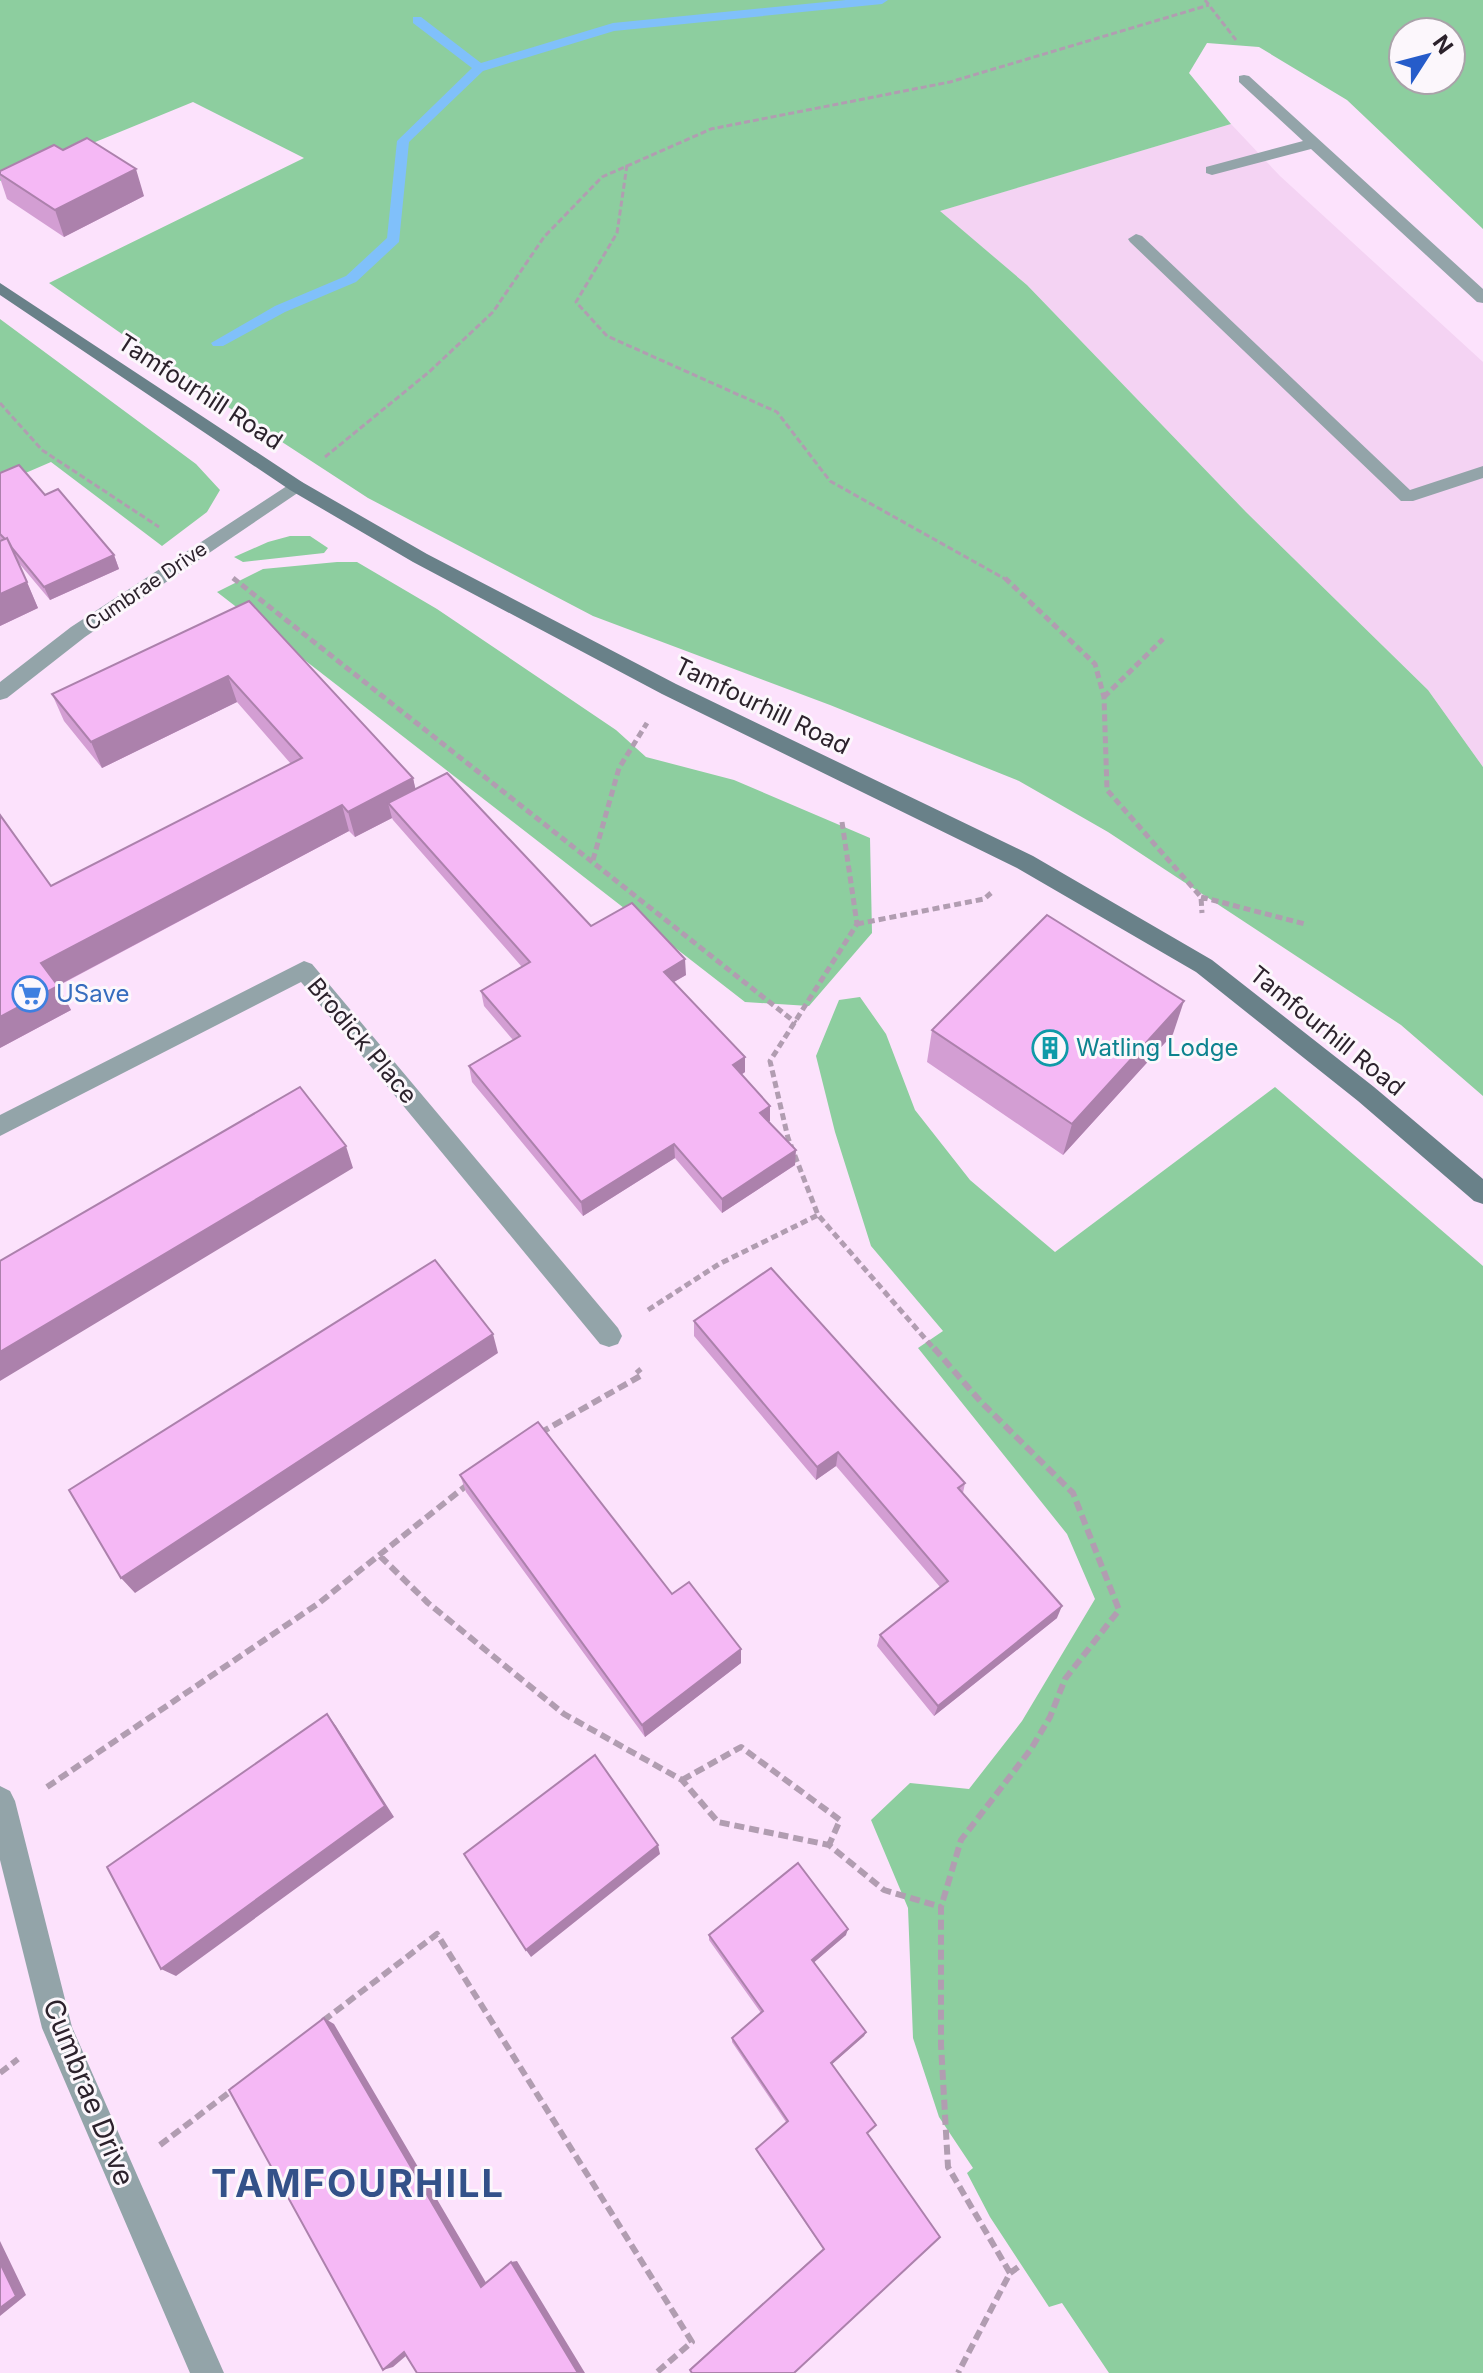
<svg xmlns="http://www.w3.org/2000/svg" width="1483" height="2373" font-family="Inter,sans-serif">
	<rect width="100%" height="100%" fill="#fce2fc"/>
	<!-- built -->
	<path fill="#f4d3f3" d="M1231 124 1280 176 1483 362V767L1428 690 1246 512 1027 285 939 211Z"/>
	<!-- green -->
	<path fill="#8dce9f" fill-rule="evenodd" d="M0 0H1483V229L1347 100 1259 47 1207 43 1189 73 1231 124 940 211 1027 285 1246 512 1428 690 1483 767V1096L1401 1025 1108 832 1019 781 830 705 593 616 368 498 202 390 49 283 304 158 193 102 0 181ZM1403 32H1451V80H1403Z
		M0 319 196 464 220 490 207 512 162 546 51 462 0 484Z
		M290 536H310L328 548 324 553 243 562 234 557 268 542Z
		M337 562H357L437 609 616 730 646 757 734 780 870 838 872 933 809 1006 745 1002 217 592 263 569Z
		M860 997 886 1034 915 1110 970 1180 1055 1252 1275 1087 1483 1266V2373H1109L1062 2303 1049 2307 990 2217 967 2173 973 2168 939 2117 913 2038 908 1908 871 1820 910 1783 969 1789 1022 1721 1095 1599 1067 1534 918 1348 943 1331 871 1246 835 1132 816 1056 839 1000Z"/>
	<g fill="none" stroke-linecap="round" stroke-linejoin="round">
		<!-- stream -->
		<path fill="#80c0fa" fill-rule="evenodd" d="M846 0H888L882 4 614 31 483 71 409 142 399 242 356 282 285 312 223 346H213L211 343 275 306 346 276 387 238 397 141 472 68 413 23V17H421L481 63 613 23Z"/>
		<!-- path-far2 -->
		<path stroke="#b19db1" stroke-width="3" stroke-dasharray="6 3" stroke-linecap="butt" d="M1205 0 1236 40
			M627 165 617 233 576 302 607 336 777 412 830 481 1007 580
			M0 403 42 450 159 527
			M325 457 429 372 493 312 544 237 602 177 711 129 950 82 1209 5"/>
		<!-- path-far1 -->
		<path stroke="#b19db1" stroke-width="5" stroke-dasharray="7 4" stroke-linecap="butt" d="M233 578 796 1023
			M1005 578 1095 664 1104 697 1107 790 1201 897 1202 913
			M1104 697 1163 639
			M842 822 857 924 770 1061 788 1138 818 1215 935 1350
			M593 860 619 768 647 723
			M1201 897 1305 924
			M857 924 984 899 991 893
			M648 1310 719 1264 818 1215"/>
		<!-- path -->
		<path stroke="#b19db1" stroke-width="6" stroke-dasharray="10 5" stroke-linecap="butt" d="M934 1348 981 1402 1073 1493 1119 1610 1065 1679 1050 1717 1031 1749 961 1840 941 1907V2045L948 2167 1010 2273 958 2373
			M540 1433 642 1375 637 1369
			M380 1556 428 1603 564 1714 682 1780 718 1822 829 1845 884 1890 941 1907
			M682 1780 741 1747 840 1820 829 1845
			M47 1787 319 1603 467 1485
			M323 2021 437 1934 692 2342 656 2373
			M0 2073 18 2059
			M160 2145 235 2088
			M1010 2273 1021 2265"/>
		<!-- lane -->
		<path fill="#93a4a9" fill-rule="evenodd" d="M1136 234 1142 236 1410 490 1483 466V478L1413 501H1401L1130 242 1128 239Z"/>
		<!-- street -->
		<path fill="#93a4a9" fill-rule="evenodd" d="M1244 75 1249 76 1483 289V303L1477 302 1311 149 1212 175 1206 173V167L1303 141 1239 82V76Z
			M296 480 302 482 305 486 302 490 85 637 7 698 0 700V682L71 627Z
			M304 961 312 964 618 1328 622 1336 618 1344 609 1347 600 1344 301 982 0 1136V1115Z
			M0 1786 10 1791 15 1801 72 2027 224 2373H190L42 2028 0 1860Z"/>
		<!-- secondary -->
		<path fill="#698189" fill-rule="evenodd" d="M0 283 302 482 427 554 676 684 1033 856 1212 960 1374 1087 1483 1179V1204L1474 1201 1358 1101 1196 972 1017 868 662 694 413 562 290 490 0 295Z"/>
	</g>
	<!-- wall -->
	<path fill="#d39ed3" d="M0 171 144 196 64 237 7 199 0 178Z
		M0 473 45 495 114 555 119 569 50 600 18 562 38 608 0 626Z
		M249 601 413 778 415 789 591 926 686 975 674 982 745 1072 741 1075 770 1106V1121L768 1122 795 1165 722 1213 675 1158 583 1216 472 1082 469 1066 513 1040 484 1006 481 991 522 967 393 820 392 818 355 837 349 831 58 986 71 1010 0 1048 51 886 291 764 237 702 102 768 64 721 52 694Z
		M932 1030 1173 1034 1063 1155 927 1062Z
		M694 1321 965 1483 963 1493 1057 1618 934 1716 877 1646 880 1635 940 1587 836 1466 816 1480 694 1336Z
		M460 1475 672 1594 741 1663 645 1737 466 1492Z
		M709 1935H846L814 1962 866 2032 864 2036 832 2064 867 2133 940 2237 690 2370 691 2368 823 2249 756 2150V2149L786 2122 732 2042V2038L761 2013 709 1940Z"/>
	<!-- shaded-wall -->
	<path fill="#ac81ac" d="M136 169 144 196 64 237 55 210Z
		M114 555 119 569 50 600 44 587Z
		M27 582 38 608 0 626V594Z
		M228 676 237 702 102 768 91 742Z
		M413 778 419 804 388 803 392 818 355 837 348 812Z
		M342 805 349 831 55 987 41 963Z
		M685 959 686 975 665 987 664 972Z
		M58 986 71 1010 0 1048V1017Z
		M1184 1001 1173 1034 1063 1155 1072 1124Z
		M745 1057V1072L733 1080V1065Z
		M770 1106V1121L759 1127 760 1113Z
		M674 1144 675 1158 583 1216 581 1202Z
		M346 1146 353 1168 0 1381V1352Z
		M796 1150 795 1165 722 1213V1199Z
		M493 1334 498 1353 135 1593 121 1578Z
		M838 1452 836 1466 816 1480 817 1467Z
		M1062 1606 1057 1618 934 1716 938 1706Z
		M741 1649V1663L645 1737 642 1725Z
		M327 1714 336 1726 394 1817 176 1976 161 1969Z
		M658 1845 660 1854 531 1957 526 1950Z
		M848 1929 846 1935 811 1965 812 1960Z
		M324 2018 334 2024 488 2286 481 2287Z
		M866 2032 864 2036 830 2066 831 2063Z
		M0 2241 26 2295 0 2316Z
		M517 2261 585 2373H578L511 2262Z
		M414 2349 393 2367 383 2370 404 2352Z"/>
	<!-- building -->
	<path fill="#f5b8f5" stroke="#ac81ac" stroke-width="2" d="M87 138 136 169 55 210 0 174V171L54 145 63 150Z
		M19 465 45 495 58 489 114 555 44 587 12 548 7 538 5 539 0 534V473Z
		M7 538 27 582 0 594V541Z
		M249 601 413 778 348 812 342 805 41 963 58 986 0 1017V815L51 886 302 758 228 676 91 742 52 694Z
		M447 773 591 926 632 903 685 959 664 972 745 1057 733 1065 770 1106 760 1113 796 1150 722 1199 674 1144 581 1202 469 1066 520 1036 481 991 530 962 388 803Z
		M1047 915 1184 1001 1072 1124 932 1030Z
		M300 1087 346 1146 0 1352V1261Z
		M435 1260 493 1334 121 1578 69 1490Z
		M771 1268 965 1483 958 1488 1062 1606 938 1706 880 1635 948 1581 838 1452 817 1467 694 1321Z
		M538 1422 672 1594 689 1582 741 1649 642 1725 460 1475Z
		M327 1714 385 1806 161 1969 107 1867Z
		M595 1755 658 1845 526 1950 464 1854Z
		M798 1863 848 1929 812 1960 866 2032 831 2063 876 2125 867 2133 940 2237 794 2373H692L690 2370 824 2249 756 2149 788 2121 732 2038 763 2011 709 1935Z
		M324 2018 481 2287 511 2262 578 2373H417L404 2352 383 2370 229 2090Z
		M0 2263 16 2296 0 2308Z"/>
	<!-- icons -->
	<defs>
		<symbol id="supermarket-ring" viewBox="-11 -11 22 22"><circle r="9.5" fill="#fcf7fc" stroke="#3f7fe0" stroke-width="1.5"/><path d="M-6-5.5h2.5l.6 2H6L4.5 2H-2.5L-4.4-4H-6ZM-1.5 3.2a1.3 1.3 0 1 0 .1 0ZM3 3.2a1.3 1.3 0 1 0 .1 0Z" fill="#3f7fe0"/></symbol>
		<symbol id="building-ring" viewBox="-11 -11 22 22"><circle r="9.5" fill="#fcf7fc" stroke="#0f9aa8" stroke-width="1.5"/><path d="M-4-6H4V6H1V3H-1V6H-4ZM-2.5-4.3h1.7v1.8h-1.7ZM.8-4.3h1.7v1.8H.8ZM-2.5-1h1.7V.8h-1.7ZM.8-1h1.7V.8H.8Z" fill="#0f9aa8"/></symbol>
	</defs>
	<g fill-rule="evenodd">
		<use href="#supermarket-ring" x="10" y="974" width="40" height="40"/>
		<use href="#building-ring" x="1030" y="1028" width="40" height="40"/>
	</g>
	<g text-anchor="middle" stroke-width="6" stroke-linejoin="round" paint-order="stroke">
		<!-- far-street labels -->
		<g font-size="20" fill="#2c222c" stroke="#fcf7fc">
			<text transform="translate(146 586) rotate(-34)" y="7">Cumbrae Drive</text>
		</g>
		<!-- street labels -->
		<g font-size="24" fill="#2c222c" stroke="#fcf7fc">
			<text transform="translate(200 392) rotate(33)" y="8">Tamfourhill Road</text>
			<text transform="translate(762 706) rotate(26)" y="8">Tamfourhill Road</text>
			<text transform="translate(1327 1031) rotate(39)" y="8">Tamfourhill Road</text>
			<text transform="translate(362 1041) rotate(50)" y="8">Brodick Place</text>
		</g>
		<!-- shop labels -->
		<g font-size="24" fill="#366cbe" stroke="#fcf7fc" text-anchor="start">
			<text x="56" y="1002">USave</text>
		</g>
		<!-- culture labels -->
		<g font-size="24" fill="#0d838f" stroke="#fcf7fc" text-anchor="start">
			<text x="1076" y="1056">Watling Lodge</text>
		</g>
		<!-- near-street labels -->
		<g font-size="28" fill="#2c222c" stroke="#fcf7fc">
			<text transform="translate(89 2092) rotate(68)" y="10">Cumbrae Drive</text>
		</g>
		<!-- near-district labels -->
		<g font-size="38" font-weight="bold" letter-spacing="2" fill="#335189" stroke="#fcf7fc">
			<text x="358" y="2197">TAMFOURHILL</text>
		</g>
	</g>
	<!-- north arrow -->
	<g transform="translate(1427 56) rotate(54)"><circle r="38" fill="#fcf7fc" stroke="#a9a2a9" stroke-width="2"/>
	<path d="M0-6L14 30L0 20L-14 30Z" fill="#265cca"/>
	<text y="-12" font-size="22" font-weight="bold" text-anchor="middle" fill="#2c222c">N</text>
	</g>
</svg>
